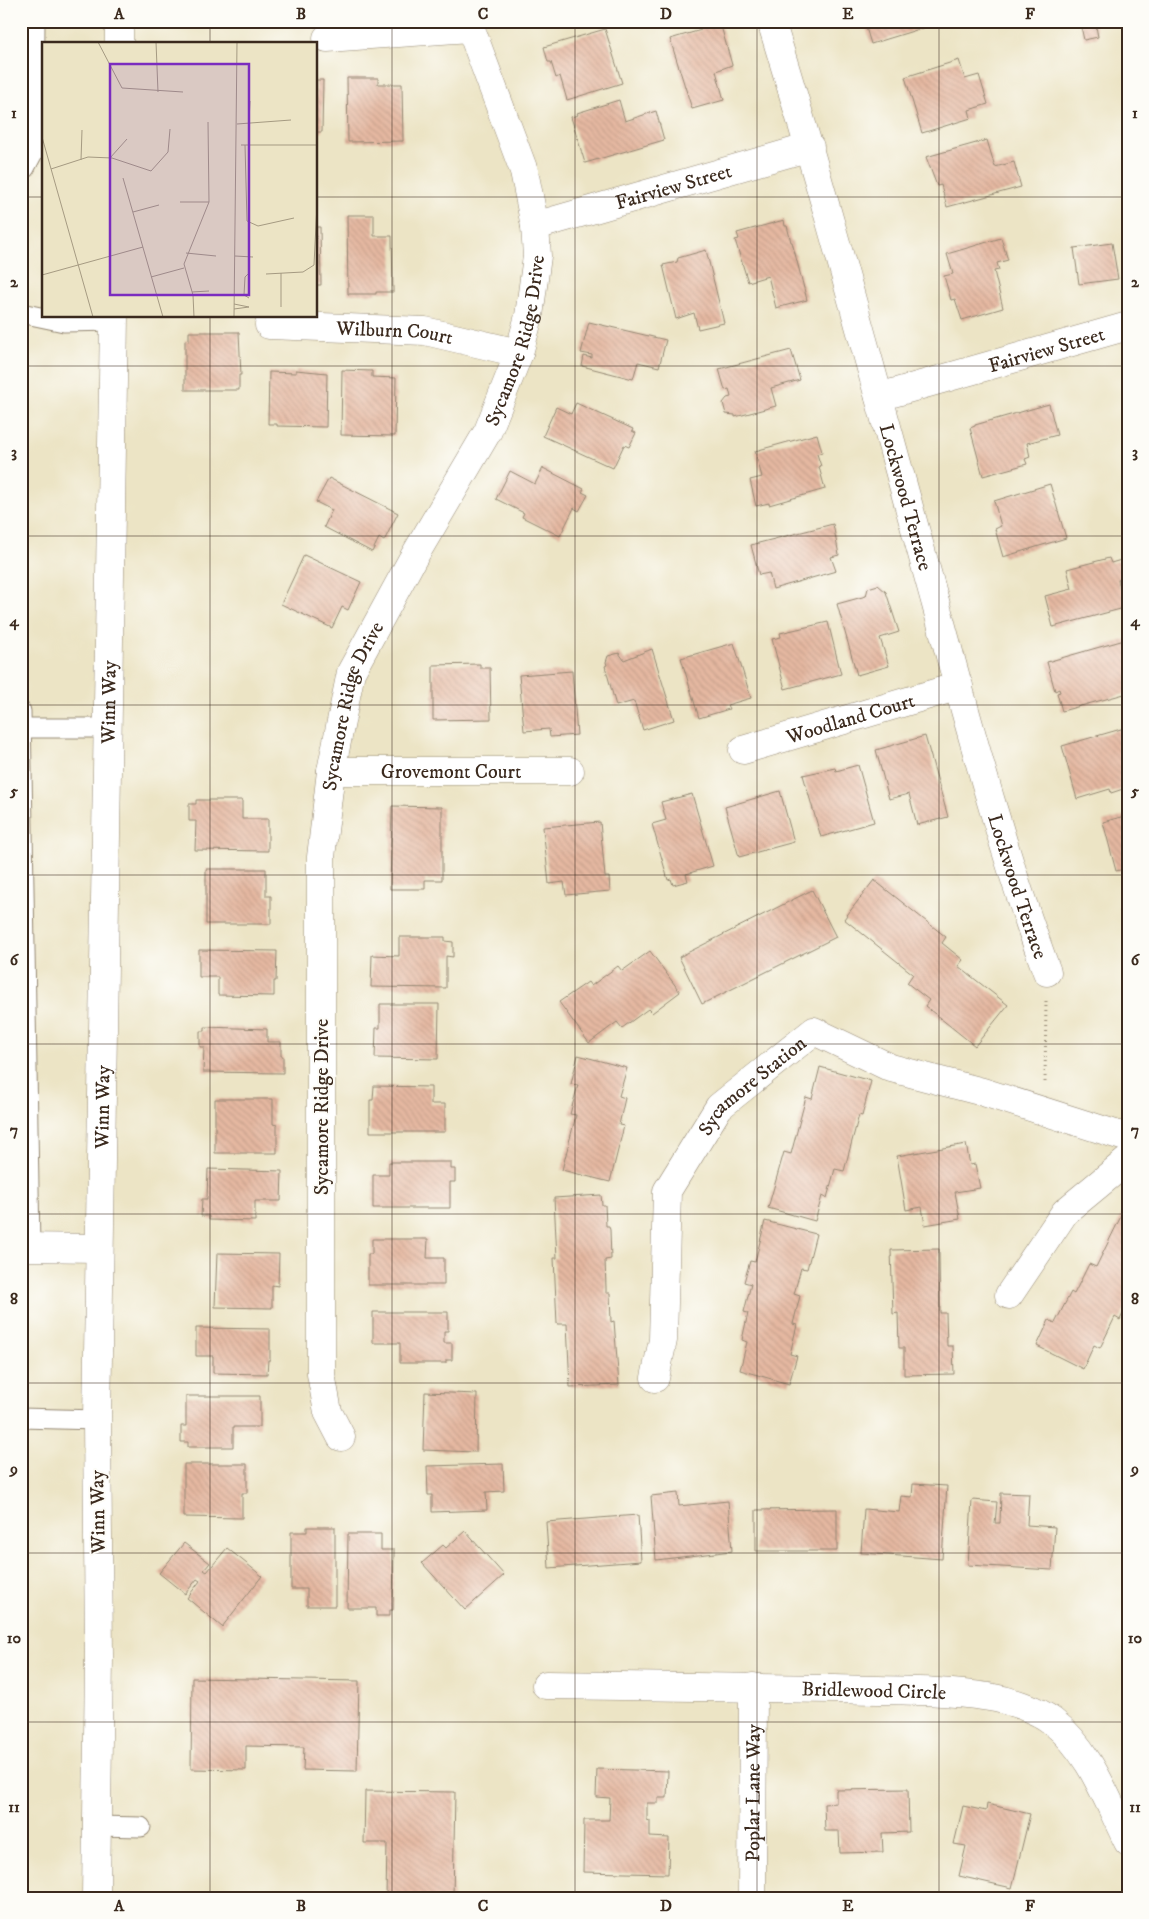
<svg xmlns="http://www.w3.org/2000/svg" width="1149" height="1919" font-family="'IM FELL DW Pica',serif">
	<defs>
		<pattern id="building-back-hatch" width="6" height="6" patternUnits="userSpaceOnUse" patternTransform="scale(1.25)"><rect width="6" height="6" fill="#e5b8a1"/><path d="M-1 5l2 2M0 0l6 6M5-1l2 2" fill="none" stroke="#c59e8a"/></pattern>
	</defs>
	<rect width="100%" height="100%" fill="#fdfcf7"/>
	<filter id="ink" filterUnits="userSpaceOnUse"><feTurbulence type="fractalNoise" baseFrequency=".02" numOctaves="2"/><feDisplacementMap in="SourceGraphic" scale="10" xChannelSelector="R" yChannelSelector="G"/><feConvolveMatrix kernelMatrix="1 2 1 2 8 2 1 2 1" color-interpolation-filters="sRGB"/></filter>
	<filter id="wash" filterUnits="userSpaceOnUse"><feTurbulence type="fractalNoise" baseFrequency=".0096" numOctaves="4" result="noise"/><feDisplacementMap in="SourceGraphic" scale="20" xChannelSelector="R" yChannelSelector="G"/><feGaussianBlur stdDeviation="1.12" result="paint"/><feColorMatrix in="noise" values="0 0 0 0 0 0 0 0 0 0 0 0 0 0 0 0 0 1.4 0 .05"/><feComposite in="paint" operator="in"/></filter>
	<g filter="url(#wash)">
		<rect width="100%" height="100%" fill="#ece4c5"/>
		<g id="blocks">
			<!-- building -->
			<path fill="url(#building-back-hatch)" d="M715 21 718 27 721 26 732 65 716 71 724 100 692 109 670 39 701 30V22Z
				M864 21H925L926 27 871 44Z
				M1095 21 1098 37 1084 40 1080 22Z
				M605 29 622 83 567 100 560 76 556 78 551 62H548L544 47Z
				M959 60 965 79 979 75 988 104 969 110 971 118 922 133 905 77Z
				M347 78H378V84H402L403 141 348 142Z
				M316 80H323L322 132H316Z
				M619 100 625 121 656 111 664 140 585 163 571 117 578 115 577 113Z
				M987 140 995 167 1014 162 1021 187 947 207 941 185 937 186 926 157Z
				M347 215H374V236H392L393 292H376V294H348Z
				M784 220 785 226H787L791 242H792L807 300 776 308 768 276 748 282 735 240 739 239 737 233Z
				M316 227H320L321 285H316Z
				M1001 238 1008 260 997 263 999 270 994 271 1003 308 962 320 955 299 951 300 944 276 953 274 947 254Z
				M1112 243 1118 279 1079 284 1074 248Z
				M706 250 724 323 698 329 694 313 676 319 663 265 677 262 678 258Z
				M589 322 666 340 659 367 638 362 633 379 582 366 584 356 592 358V355L581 353Z
				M189 332H239L241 375H239V390H185V340L189 341Z
				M791 350 800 380 771 388 776 406 735 417V415L726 414 723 403 727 398 731 397 729 389 725 390 719 369Z
				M296 370 327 373 326 427 277 426V424H268L269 372 296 373Z
				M342 370 372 371V377L396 378 395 436 341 435Z
				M576 403 633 429 632 431 636 433 629 447 624 445 613 468 543 436 556 407 571 414Z
				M1049 404 1057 435 1027 443 1030 457 1025 459 1027 464 983 476 970 428 975 426V425Z
				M817 434 822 452 817 454 821 466 819 467 825 489 769 505V503L756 506 750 480 762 477 755 451Z
				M543 468 584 489 582 492 588 495 579 511 574 508 560 536 522 517 524 513 496 499 510 471 535 484Z
				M329 478 398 513 384 541 379 538 372 552 324 527 332 510 316 502Z
				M1050 484 1066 538 1003 557 995 529 1001 526 994 501Z
				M833 524 839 555 831 557 836 571 773 589 769 573 759 575 751 545Z
				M304 555 361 582 348 610 342 607 332 628 281 604Z
				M1109 558 1111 563 1121 560 1126 577 1118 580 1120 589 1128 587V607L1053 627 1045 596 1072 589 1067 569Z
				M878 585 886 592 899 632 880 638 889 666 857 675 837 604 866 596 868 588Z
				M828 622 841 674 785 689 772 639 781 637 780 633Z
				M1128 639V693L1062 711 1057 693 1060 692 1059 689 1055 691 1047 662Z
				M734 643 751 698 727 705 729 709 699 718 681 658Z
				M652 649 674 720 643 730 634 701 616 706 605 666 607 665 606 662 608 656 619 653 624 660Z
				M480 664V668H490L491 719 433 720V665Z
				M572 671 577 735 550 737 549 729 524 731 519 675Z
				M1128 727V782L1122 784 1123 789 1111 793 1110 789 1077 799 1062 746Z
				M925 736 948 817 917 825 909 794 889 799 876 750Z
				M858 765 874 822 821 837 803 775 835 768 836 771Z
				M780 791 794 842 739 857 725 807Z
				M692 794 713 866 686 874 688 881 673 885 671 879 668 880 652 824 666 820 661 802Z
				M196 800H242V819H268V851L195 850 196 821H189V804H196Z
				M392 806 442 807V880H425V889H390Z
				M1128 815V868L1116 871 1103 822Z
				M600 822 605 877H609L610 891 566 895 564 882 549 884 543 827Z
				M206 869H266V896H271V924H206Z
				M874 880 946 937 942 943 963 960 958 966 1008 1005 975 1046 925 1006 929 1000 907 983 913 974 844 919Z
				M812 890 836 937 702 1004 679 957Z
				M1128 908V937H1127L1120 911Z
				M399 937H445V941L453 942V957L446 956V988L371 987 372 955 399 956Z
				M199 950 277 951 276 981H274V996L218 995V977H199Z
				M650 951 680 992 652 1013 648 1009 622 1028 617 1022 589 1043 559 1002 588 982 591 986 618 966 622 971Z
				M380 1004H439L438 1059 375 1058 376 1028H380Z
				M205 1027 267 1029V1042H281V1056H283V1073L203 1072 204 1047H200V1031H205Z
				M578 1055 627 1068 619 1096 625 1098 619 1125 624 1126 610 1182 562 1170 576 1115 570 1114 578 1085 571 1084Z
				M820 1067 871 1081 862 1116 859 1115 844 1171 835 1169 827 1198 822 1196 815 1221 768 1208 784 1152 791 1154 806 1097 812 1099Z
				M374 1086 431 1087V1104H445V1132H370V1100H373Z
				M215 1099H273V1124L277 1125V1153H215Z
				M966 1144 970 1165 975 1164 980 1188 955 1192 960 1219 925 1225 922 1207 906 1210 897 1156Z
				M389 1162H451V1169H455V1182H450V1208H373V1175H389Z
				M208 1169 282 1171 281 1201H255V1221L209 1220V1216H201L202 1199H207Z
				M601 1195 602 1205H605L606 1226H609L610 1230 611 1259 605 1260 606 1288V1293H610L611 1322 614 1321 619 1385 570 1387 567 1324H557L554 1258H557L554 1198Z
				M1128 1202V1303L1120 1320 1115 1317 1100 1348 1094 1345 1083 1369 1037 1346 1049 1320 1055 1323 1071 1292 1074 1294 1089 1264 1096 1267Z
				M765 1221 816 1234 807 1269 801 1268 794 1294 800 1296 793 1324 797 1325 790 1354 797 1356 789 1384 740 1370 747 1342 742 1340 748 1313 744 1312 751 1284 744 1282 750 1261 755 1262Z
				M372 1239H428L427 1258H444V1285H368V1254H372Z
				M939 1249 940 1313H946L947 1346H953L954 1374 904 1375V1348H899L898 1313 893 1314 891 1250Z
				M217 1253 279 1254 278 1286 272 1285V1308L215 1307Z
				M373 1312H448V1331H444V1343H452V1360H446V1363H400V1343H373Z
				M196 1328 270 1329V1360H268L267 1374 213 1373V1356H196Z
				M425 1392 477 1394 476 1452 423 1450Z
				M186 1396H260V1427H233V1447H188V1442H181V1426H186Z
				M184 1464H247V1493H242V1518L184 1517Z
				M503 1464 504 1491 486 1492 487 1510 432 1512V1495H428L427 1466Z
				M913 1484 947 1486 942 1559 861 1553 864 1509 899 1512 901 1496 912 1497Z
				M678 1493 679 1506 728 1501 732 1551 656 1560 651 1496Z
				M1001 1493 1029 1494 1027 1525 1055 1527 1052 1570 968 1565 972 1500 997 1502 995 1523H1000Z
				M837 1509V1551H756V1510Z
				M638 1515 641 1561 549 1568 546 1522Z
				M307 1527H335V1606H307V1589H291V1532H307Z
				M465 1531 504 1575 465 1610 422 1563 443 1545 446 1548Z
				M348 1534H381V1550H394L393 1610H390V1616H376V1608H347Z
				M184 1543 210 1563 204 1570 207 1572 227 1548 262 1576 222 1627 187 1598 200 1581 197 1579 185 1594 159 1573Z
				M192 1678 359 1681 357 1771 303 1770 304 1747 246 1746V1770L191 1769Z
				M597 1769 668 1771 667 1798H658V1803H647V1820L650 1821V1837L669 1838 668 1874 583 1872 584 1820H609L610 1798 596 1797Z
				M908 1789 909 1832 882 1833 883 1852 840 1853 839 1831H825L824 1804 836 1803V1790Z
				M365 1791 455 1792 453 1898H386L387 1843H364Z
				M987 1804 1030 1814 1012 1888 959 1876 966 1846 954 1844 963 1806 986 1811Z"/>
		</g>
	</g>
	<g filter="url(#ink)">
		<use href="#blocks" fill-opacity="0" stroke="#948772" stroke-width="1"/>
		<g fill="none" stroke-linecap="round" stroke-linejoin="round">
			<defs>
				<path id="service" d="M21 170 25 168 34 151 35 21
					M21 313 64 322 114 321
					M21 711 30 1247
					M23 728H108
					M21 1418 97 1420
					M97 1826 141 1827"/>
				<g id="minor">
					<path id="s1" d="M771 21C830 213 881 407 935 601 969 725 1002 851 1047 972"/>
					<path d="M327 38 470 28"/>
					<path id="s2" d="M535 226 810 147"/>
					<path id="s3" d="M269 325 425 331 519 353"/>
					<path id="s4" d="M879 397 1128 326"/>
					<path id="s5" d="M743 750 959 686"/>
					<path id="s6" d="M331 771H570"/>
					<path d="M1009 1295 1065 1212 1128 1160"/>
					<path id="s7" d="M655 1378 663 1340 667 1191 719 1107 814 1031 891 1068 983 1092 1128 1138"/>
					<path id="s8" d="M341 1437 328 1412 321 1374V857L331 771 351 672 412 560 488 431 519 353 529 316 537 256 535 226 524 171 468 21"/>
					<path id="s9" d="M546 1685C642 1686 738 1687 834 1689 885 1691 938 1689 989 1697 1008 1700 1037 1709 1052 1721 1090 1750 1107 1800 1128 1842"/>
					<path id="s10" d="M752 1898 753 1687"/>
				</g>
				<g id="tertiary">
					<path d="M119 44V21"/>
					<path d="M21 1247 99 1248"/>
					<path id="s11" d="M96 1898 99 1657 97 1420 114 316"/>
				</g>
			</defs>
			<!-- service casing -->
			<use href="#service" stroke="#948772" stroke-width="21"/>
			<!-- minor casing -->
			<use href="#minor" stroke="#948772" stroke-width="29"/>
			<!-- tertiary casing -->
			<use href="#tertiary" stroke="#948772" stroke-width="29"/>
			<!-- path -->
			<path stroke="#948772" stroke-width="3" stroke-dasharray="1 4" stroke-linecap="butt" d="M1045 1082 1046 1001"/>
			<!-- service -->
			<use href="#service" stroke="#fff" stroke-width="19"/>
			<!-- minor -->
			<use href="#minor" stroke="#fff" stroke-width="28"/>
			<!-- tertiary -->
			<use href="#tertiary" stroke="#fff" stroke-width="28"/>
		</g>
	</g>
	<!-- grid -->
	<path fill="none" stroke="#3b2a1e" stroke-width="1" stroke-opacity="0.55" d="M210 21V44M392 21V1898M575 21V1898M757 21V1898M939 21V1898M21 197H44M316 197H1128M210 316V1898M21 366H1128M21 536H1128M21 705H1128M21 875H1128M21 1044H1128M21 1214H1128M21 1383H1128M21 1553H1128M21 1722H1128"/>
	<g text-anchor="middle" stroke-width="4" stroke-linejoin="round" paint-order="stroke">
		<!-- street labels -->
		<g font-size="20" fill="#3b2a1e" stroke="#fdfcf7">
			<text dy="7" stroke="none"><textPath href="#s2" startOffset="144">Fairview Street</textPath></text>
			<text dy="7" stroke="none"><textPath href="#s3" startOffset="126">Wilburn Court</textPath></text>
			<text dy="7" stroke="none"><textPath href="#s8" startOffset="1144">Sycamore Ridge Drive</textPath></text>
			<text dy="7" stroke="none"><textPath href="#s4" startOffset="174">Fairview Street</textPath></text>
			<text dy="7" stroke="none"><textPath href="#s1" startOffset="495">Lockwood Terrace</textPath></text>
			<text dy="7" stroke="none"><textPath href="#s11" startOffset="1196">Winn Way</textPath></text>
			<text dy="7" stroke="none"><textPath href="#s8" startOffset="739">Sycamore Ridge Drive</textPath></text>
			<text dy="7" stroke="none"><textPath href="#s5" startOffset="112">Woodland Court</textPath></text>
			<text dy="7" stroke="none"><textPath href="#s6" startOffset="120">Grovemont Court</textPath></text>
			<text dy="7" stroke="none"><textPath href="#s1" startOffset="900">Lockwood Terrace</textPath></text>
			<text dy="7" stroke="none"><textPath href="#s7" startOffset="325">Sycamore Station</textPath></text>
			<text dy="7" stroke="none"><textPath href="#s11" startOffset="791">Winn Way</textPath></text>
			<text transform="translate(321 1107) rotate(-90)" y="7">Sycamore Ridge Drive</text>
			<text transform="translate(97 1512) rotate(-91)" y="7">Winn Way</text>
			<text dy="7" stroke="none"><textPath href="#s9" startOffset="328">Bridlewood Circle</textPath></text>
			<text dy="7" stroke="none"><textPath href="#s10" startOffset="105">Poplar Lane Way</textPath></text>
		</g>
	</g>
	<!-- overview -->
	<g transform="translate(42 42)">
		<rect width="275" height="275" fill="#ece4c5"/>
		<path fill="none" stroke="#a59a82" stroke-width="1" d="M56 0 80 46 141 50M114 0 116 50M207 79 208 59M195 82 249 78M0 95 51 275M199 103H275M203 103 205 179 216 184 252 176M68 116 85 97M39 118 40 88M9 127 46 115 70 116 109 129 126 110 128 87M81 136 121 275M138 160H167M91 170 117 163M144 211 174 214M193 214 211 215M239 231V265M206 232 203 235 202 253 207 256M224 232 261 230 272 223 275 162M0 233 101 205M109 235 142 226M150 250 167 249M192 267 207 265 192 262M152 275 151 253 142 222 167 160 166 80M192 275 195 0"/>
		<path fill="#7b2cbf" fill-opacity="0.15" stroke="#7b2cbf" stroke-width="2.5" d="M68 22H207V253H68Z"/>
		<rect width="275" height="275" fill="none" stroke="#3b2a1e" stroke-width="2.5"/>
	</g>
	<!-- margin -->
	<rect width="1149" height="1919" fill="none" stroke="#fdfcf7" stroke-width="55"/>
	<rect x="28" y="28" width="1094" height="1864" fill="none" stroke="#3b2a1e" stroke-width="2"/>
	<g font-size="16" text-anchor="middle" font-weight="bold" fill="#3b2a1e">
		<text x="119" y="19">A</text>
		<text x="301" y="19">B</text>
		<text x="483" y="19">C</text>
		<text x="666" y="19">D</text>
		<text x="848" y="19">E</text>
		<text x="1030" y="19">F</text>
		<text x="14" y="118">1</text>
		<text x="1135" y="118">1</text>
		<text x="14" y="287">2</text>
		<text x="1135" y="287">2</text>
		<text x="14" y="457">3</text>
		<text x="1135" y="457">3</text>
		<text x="14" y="626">4</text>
		<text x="1135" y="626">4</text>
		<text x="14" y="796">5</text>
		<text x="1135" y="796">5</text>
		<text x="14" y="965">6</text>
		<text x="1135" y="965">6</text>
		<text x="14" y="1135">7</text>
		<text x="1135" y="1135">7</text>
		<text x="14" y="1304">8</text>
		<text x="1135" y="1304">8</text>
		<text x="14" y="1474">9</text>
		<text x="1135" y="1474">9</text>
		<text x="14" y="1643">10</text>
		<text x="1135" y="1643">10</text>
		<text x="14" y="1812">11</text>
		<text x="1135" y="1812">11</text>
		<text x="119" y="1911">A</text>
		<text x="301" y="1911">B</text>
		<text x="483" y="1911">C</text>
		<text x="666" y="1911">D</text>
		<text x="848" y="1911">E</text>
		<text x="1030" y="1911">F</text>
	</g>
</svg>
